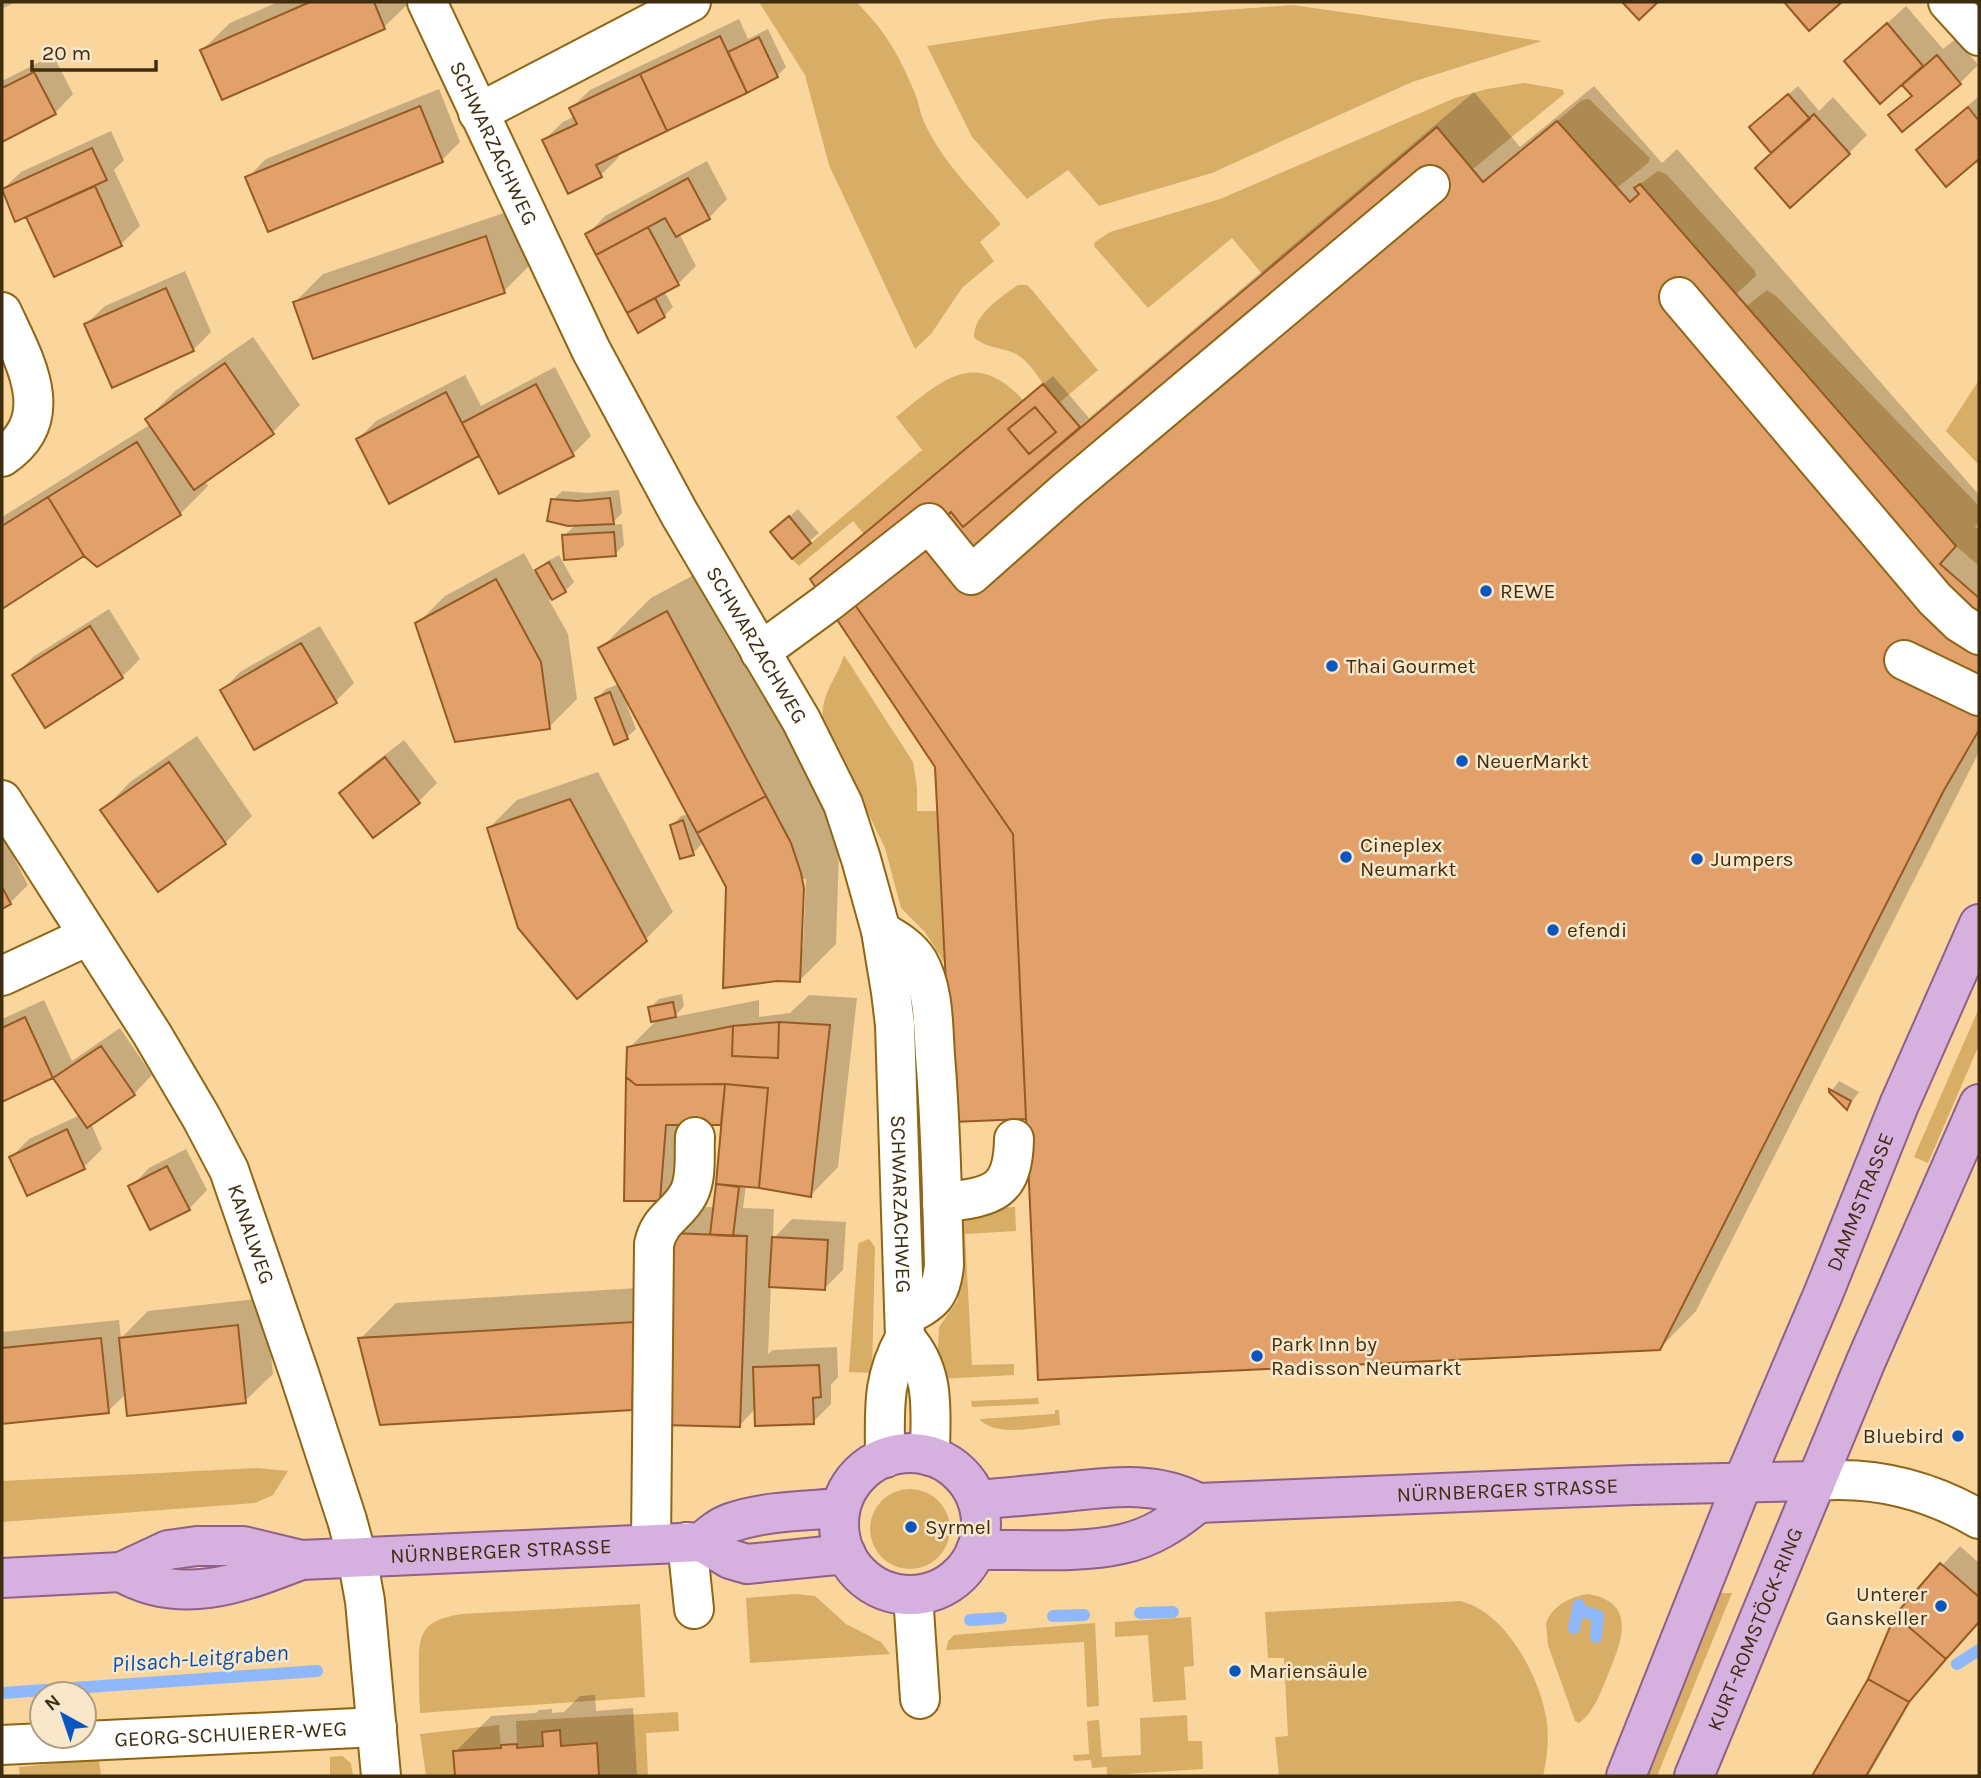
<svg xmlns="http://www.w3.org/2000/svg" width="1981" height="1778" font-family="Karla,sans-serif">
	<rect width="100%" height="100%" fill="#fad69d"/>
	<!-- green -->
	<path fill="#d8ad66" d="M759 2H856C884 29 899 55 914 91 919 102 920 115 926 126 943 162 975 193 1001 224L980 242 994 261 962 288 931 334 915 349 829 165 805 75Z
		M1293 5 1542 41 1412 82 1212 173 1099 206 1068 170 1027 199 972 137 927 46 1103 19Z
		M1524 83 1560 89 1563 90 1564 94 1473 169 1437 127 1263 275 1232 238 1148 308 1094 246 1095 242 1110 232 1220 199 1455 98 1487 89Z
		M1589 99 1650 158 1648 163 1617 188 1557 121 1582 100Z
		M1658 171 1666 174 1755 271 1756 276 1736 294 1640 184Z
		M1018 285H1027L1032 290 1098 370 1060 402 1080 427 963 527 824 599 810 579 864 534 853 521 799 566 792 559 922 450 896 417C940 382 974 346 1023 400L1043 384C1036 373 1028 361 1016 354 1002 347 984 348 974 337 974 314 1001 297 1018 285Z
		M1767 290 1776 296 1979 506V566L1956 546 1747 306Z
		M1979 380V465L1946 431Z
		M844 655 913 762 917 788V811H938L946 965 925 932 901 908 885 848 823 720C820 694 837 679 844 655Z
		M1979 1008V1045L1928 1163 1914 1157Z
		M920 1042 930 1259H918L909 1043Z
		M1015 1207 1016 1231 965 1234 972 1365 1014 1364V1375L941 1379 938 1348 939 1327 958 1300 953 1210Z
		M869 1239 875 1247 872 1373 849 1372 858 1245 859 1243Z
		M1038 1398 1039 1404 972 1407 971 1401Z
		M1055 1410H1059L1060 1425C1036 1427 998 1438 979 1419L1055 1414Z
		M257 1468 288 1471 273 1495 255 1503 2 1522V1481Z
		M870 1529a40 40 0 1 1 80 0a40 40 0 1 1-80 0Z
		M1716 1593H1732L1657 1776H1643Z
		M795 1594 815 1596 846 1624 881 1642 890 1654 750 1663 746 1598Z
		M1588 1594C1640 1603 1620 1645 1607 1677 1600 1694 1594 1712 1579 1723L1575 1721 1548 1645 1546 1623C1553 1605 1570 1597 1588 1594Z
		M1460 1601C1507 1612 1541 1679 1547 1723 1549 1741 1547 1759 1543 1776H1279L1275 1737 1288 1736 1284 1658H1268L1265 1612Z
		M640 1604 645 1697 420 1713C419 1698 419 1682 419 1667 418 1631 424 1620 462 1614Z
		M1191 1617 1194 1666 1184 1667 1186 1700 1153 1702 1148 1635 1115 1637V1622Z
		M1095 1623 1099 1706 1087 1707 1084 1642 946 1650 948 1641 954 1635Z
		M678 1712 679 1731 646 1733 648 1776H599L597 1744 561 1746 559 1730 542 1732 543 1746 517 1748 516 1721Z
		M1187 1715 1188 1741H1202L1203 1769 1107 1775V1767L1092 1768 1091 1760 1074 1761 1073 1755 1089 1754 1087 1721 1099 1720 1102 1757 1141 1755 1140 1718Z
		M499 1725 501 1748 453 1751 455 1776H426L420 1734Z
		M342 1756 351 1763 353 1776H330V1757Z
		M99 1759 101 1776H20L19 1767Z"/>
	<!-- shadow -->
	<path fill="#0003" fill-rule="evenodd" d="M2 2H15L2 9Z
		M278 2H410L384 27 223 97 202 50 230 23Z
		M1906 6 1943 49 1957 38 1978 65 1960 83 1891 116 1913 94 1903 82 1846 61Z
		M739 19 748 39 768 29 786 67 777 76 618 153 619 157 601 175 544 140 563 122 575 116 571 108 590 90Z
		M53 55 73 94 55 113 2 140V81Z
		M1594 86 1662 163 1677 149 1979 495V522L1975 527 1979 530V752L1696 1311 1660 1348 1028 1117 955 1120 937 766 821 571 1053 376 1089 418 1474 92 1520 147Z
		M1798 86 1819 111 1833 97 1867 135 1849 153 1773 152 1751 127Z
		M439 89 460 142 442 160 248 177 266 159Z
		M1979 96V166L1975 161 1918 150Z
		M111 131 124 160 114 170 140 226 121 244 54 275 27 214 16 220 2 190 21 172Z
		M707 161 727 199 709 218 679 233 696 266 678 284 664 291 673 307 664 316 638 330 587 235 605 216Z
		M513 210 531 264 504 291 295 302 323 274Z
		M185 271 211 332 193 350 86 324 105 306Z
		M253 337 300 405 273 432 204 480 208 486 180 514 97 565 84 554 2 607V517L151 424 147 419 175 391Z
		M555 367 591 436 573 454H480L390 501 358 439 376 421 465 375 481 406Z
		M619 490 622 513 610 525 622 524 624 545 615 554 564 536 576 524 553 500 562 491 588 493Z
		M798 509 819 533 792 556 781 524Z
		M524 553 535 573 546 562 559 555 574 582 565 591 549 600 568 634 577 699 549 727 417 624 445 596Z
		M718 562 827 806 839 851 836 944 800 980 728 887 704 842 693 853 672 825 681 816 689 814 627 699 625 700 636 729 627 737 597 698 606 689 619 684 600 649 651 598ZM802 879H806L803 947H800Z
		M109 609 140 659 122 677 14 676 33 657Z
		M320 626 354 683 336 701 222 691 240 672Z
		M197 736 252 816 225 843 103 810 130 782Z
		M404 740 437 783 419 801 341 793 359 775Z
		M598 772 673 912 646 939 489 828 517 800Z
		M2 834 28 885 10 903 2 907Z
		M682 994 684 1006 674 1017 759 1000V1017L790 1013 809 995 857 998 838 1167 811 1195 746 1185 743 1208 774 1209 773 1239 792 1219 846 1222 843 1270 824 1289 771 1285 768 1354 773 1350 837 1347 838 1377 831 1385V1404L813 1422 756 1408 739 1426 667 1373 631 1408 360 1339 396 1303 670 1286 672 1234 700 1207H715L718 1185 720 1182 723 1124H682L678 1181 659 1200 629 1048 658 1019 650 1008 659 999Z
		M44 1000 72 1061 120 1028 152 1075 134 1094 91 1123 102 1149 84 1167 11 1157 29 1139 80 1115 54 1076 2 1100V1019Z
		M1839 1081 1859 1092 1847 1108 1831 1092Z
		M186 1149 207 1190 189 1209 131 1187 149 1168Z
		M265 1298 273 1374 245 1401 127 1393 108 1411 2 1422V1332L119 1320 121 1338 148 1311Z
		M1960 1546 1979 1563V1623L1917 1691 1868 1776H1814L1870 1680 1896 1616Z
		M595 1695 596 1711 633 1708 637 1776H456L455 1752 491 1716 536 1713 539 1710 552 1709V1713L564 1712 580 1696Z"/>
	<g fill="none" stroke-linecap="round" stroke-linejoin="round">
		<!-- stream -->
		<path stroke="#8eb8fb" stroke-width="12" d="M1578 1610 1598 1616 1596 1637
			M1140 1613 1173 1612
			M1053 1616 1084 1615
			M970 1620 1001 1618
			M1574 1628 1579 1605
			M1957 1664 1979 1650
			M2 1693 317 1671"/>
	</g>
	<!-- building -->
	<path fill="#e2a06b" stroke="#965a24" stroke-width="2" d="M310 2H374L385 29 222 100 200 50Z
		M1622 2H1658L1639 20Z
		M1784 2H1842L1809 31Z
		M1887 23 1923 66 1880 104 1844 61Z
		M720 36 747 93 667 131 640 74Z
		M759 37 778 77 747 93 728 52Z
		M1937 55 1961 84 1902 132 1888 115 1912 96 1902 85Z
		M34 72 56 114 2 142V88Z
		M640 74 667 131 596 165 602 177 568 194 542 140 577 124 569 108Z
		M1788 94 1810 119 1771 153 1749 127Z
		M420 106 443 162 268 232 245 177Z
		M1968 107 1979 121V159L1946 187 1916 150Z
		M1814 114 1850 154 1790 208 1755 168Z
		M1557 121 1630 202 1639 194 1634 188 1640 184 1956 546 1940 564 1979 598V730L1943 792 1660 1350 1038 1380 1013 834 849 596 951 512 963 527 1437 127 1483 182Z
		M92 148 107 180 15 222 2 189Z
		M688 178 710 219 676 237 665 218 596 255 585 234Z
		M95 186 122 246 54 277 26 217Z
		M648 227 679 285 627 313 596 255Z
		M486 236 505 293 313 359 293 302Z
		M166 288 194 351 112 388 84 324Z
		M655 298 665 317 638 333 627 313Z
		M225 363 274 434 194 490 145 419Z
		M536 384 574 456 499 494 462 423Z
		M1043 384 1080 427 963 527 951 512 849 596 1013 834 1026 1119 953 1122 935 767 810 579Z
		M446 392 479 456 389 504 356 439Z
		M1035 407 1056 432 1029 454 1008 429Z
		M137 442 181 515 97 567 84 556 48 497Z
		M48 497 84 556 2 609V526Z
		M610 498 614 524 568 526 547 521 551 499 578 501Z
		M789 516 811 543 792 559 770 532Z
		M614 532 616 556 564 560 562 535Z
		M549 562 566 592 552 600 535 570Z
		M496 579 541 662 550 729 455 742 415 623Z
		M667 611 766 796 697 833 598 648Z
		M90 626 123 678 45 728 12 675Z
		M301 643 337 703 254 750 220 690Z
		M610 692 628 739 614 745 595 698Z
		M385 757 420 803 373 838 339 793Z
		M169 762 226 844 158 892 100 810Z
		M766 796 791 843 801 873 804 888 800 982 777 981 723 988 726 887 697 833Z
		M570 799 647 941 577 999 518 928 487 828Z
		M683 820 694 855 680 859 670 825Z
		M2 887 11 904 2 909Z
		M673 1002 676 1017 651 1022 648 1007Z
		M25 1017 53 1078 2 1102V1028Z
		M779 1022 778 1058 732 1056 733 1026Z
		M779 1022 830 1025 811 1197 759 1188 768 1088 725 1084 636 1085 626 1077 627 1047 733 1026 732 1056 778 1058Z
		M101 1046 135 1095 87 1128 53 1078Z
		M626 1077 636 1085 725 1084 721 1125H666L660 1201H624Z
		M725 1084 768 1088 759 1188 716 1184Z
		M1829 1089 1851 1101 1847 1110 1829 1092Z
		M67 1129 85 1169 27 1196 9 1157Z
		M167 1166 190 1210 150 1230 128 1186Z
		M716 1184 739 1187 733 1236 710 1235Z
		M670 1233 747 1236 740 1427 663 1425Z
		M772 1237 828 1240 825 1290 769 1287Z
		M635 1322 632 1410 380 1425 358 1338Z
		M238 1325 246 1403 127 1416 119 1338Z
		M101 1338 109 1413 2 1424V1348Z
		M819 1365 821 1397 813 1398 814 1424 755 1426 753 1367Z
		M1940 1563 1979 1597V1622L1946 1659 1895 1615Z
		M1895 1615 1946 1659 1909 1702 1868 1679Z
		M1868 1679 1909 1702 1866 1776H1812Z
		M560 1730 561 1746 597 1743 599 1776H455L453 1751 501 1748V1745L517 1744V1748L543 1746 542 1732Z"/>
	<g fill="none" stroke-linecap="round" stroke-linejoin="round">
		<defs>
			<g id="minor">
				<path id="s1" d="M427 2 591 350 679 513 801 720 843 804 861 859 881 931 891 992 895 1025 905 1338C881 1380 885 1412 885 1458"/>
				<path d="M1948 2 1979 36"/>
				<path d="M478 113 691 2"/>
				<path d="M1679 297 1935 599 1960 623 1979 635"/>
				<path d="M2 312C24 360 60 418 2 457"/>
				<path d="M760 652 827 603 929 523 971 575 1067 490 1430 185"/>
				<path d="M1904 660 1979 696"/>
				<path id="s2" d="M2 800 152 1034 201 1117 229 1170 299 1373 347 1520 357 1557 365 1601 381 1776"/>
				<path d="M881 931C895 939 909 947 918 961 934 989 933 1025 935 1056 941 1126 942 1195 944 1265 941 1297 932 1302 905 1316"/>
				<path d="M2 976 88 936"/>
				<path d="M942 1203C991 1196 1013 1195 1014 1139"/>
				<path d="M905 1338C937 1373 930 1413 930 1456"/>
				<path d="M1816 1481C1873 1476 1929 1490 1979 1519"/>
				<path d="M687 1542 694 1609"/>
				<path d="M651 1544 654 1244C660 1217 678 1215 689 1193 697 1177 694 1154 695 1137"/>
				<path d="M913 1595 920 1699"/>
				<path id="s3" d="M2 1745 377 1727"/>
			</g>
			<g id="major">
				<circle cx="910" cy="1524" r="71"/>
				<path id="s4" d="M977 1500C1006 1497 1035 1495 1064 1492 1111 1487 1155 1480 1198 1503L1634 1485 1816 1481"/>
				<path d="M702 1542 730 1559 747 1564 846 1554"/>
				<path d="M976 1550C1021 1549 1079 1554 1122 1544 1151 1538 1175 1522 1198 1503"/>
				<path d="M121 1572C182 1607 241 1583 301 1560"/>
				<path id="s5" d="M2 1578 121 1572 168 1550 197 1546H243L301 1560 702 1542C710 1535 719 1527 730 1523 764 1511 804 1511 840 1508"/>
				<path id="s6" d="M1626 1776 1743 1482 1824 1292 1899 1105 1979 924"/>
				<path id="s7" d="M1694 1776 1866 1361 1979 1104"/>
			</g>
		</defs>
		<!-- minor casing -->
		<use href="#minor" stroke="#8e6614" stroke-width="42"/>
		<!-- major casing -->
		<use href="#major" stroke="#8f6088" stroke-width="42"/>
		<!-- minor -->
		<use href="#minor" stroke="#fff" stroke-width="38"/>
		<!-- major -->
		<use href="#major" stroke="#d6b0df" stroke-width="38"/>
	</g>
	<!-- markers -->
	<g fill="#0956c0" stroke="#f8e7cb" stroke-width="2.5">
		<circle cx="1486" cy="591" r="7"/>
		<circle cx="1332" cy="666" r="7"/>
		<circle cx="1462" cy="761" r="7"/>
		<circle cx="1346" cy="857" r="7"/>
		<circle cx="1697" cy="859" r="7"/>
		<circle cx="1553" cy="930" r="7"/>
		<circle cx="1257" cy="1356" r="7"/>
		<circle cx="1958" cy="1436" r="7"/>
		<circle cx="911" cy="1527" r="7"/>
		<circle cx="1941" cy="1606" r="7"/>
		<circle cx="1235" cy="1671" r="7"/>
	</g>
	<g text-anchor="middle" stroke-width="5" stroke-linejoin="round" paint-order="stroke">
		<!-- street labels -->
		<g font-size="21" fill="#3e2d0e" stroke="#f8e7cb">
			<text dy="7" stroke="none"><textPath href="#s1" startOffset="156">SCHWARZACHWEG</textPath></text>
			<text dy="7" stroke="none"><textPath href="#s1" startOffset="723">SCHWARZACHWEG</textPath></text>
			<text dy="7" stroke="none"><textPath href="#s6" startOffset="620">DAMMSTRASSE</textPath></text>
			<text dy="7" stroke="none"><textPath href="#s1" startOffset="1311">SCHWARZACHWEG</textPath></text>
			<text dy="7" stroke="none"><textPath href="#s2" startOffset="502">KANALWEG</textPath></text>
			<text dy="7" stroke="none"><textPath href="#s4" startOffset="534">NÜRNBERGER STRASSE</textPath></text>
			<text dy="7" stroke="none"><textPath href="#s5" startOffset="506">NÜRNBERGER STRASSE</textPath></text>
			<text dy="7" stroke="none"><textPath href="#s7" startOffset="159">KURT-ROMSTÖCK-RING</textPath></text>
			<text dy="7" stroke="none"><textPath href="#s3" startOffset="229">GEORG-SCHUIERER-WEG</textPath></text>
		</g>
		<!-- poi labels -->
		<g font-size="21" fill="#3e2d0e" stroke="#f8e7cb" text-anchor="start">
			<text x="1500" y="598">REWE</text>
			<text x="1346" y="673">Thai Gourmet</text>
			<text x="1476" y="768">NeuerMarkt</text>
			<text x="1360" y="852">Cineplex<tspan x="1360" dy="24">Neumarkt</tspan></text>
			<text x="1711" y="866">Jumpers</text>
			<text x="1567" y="937">efendi</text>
			<text x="1271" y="1351">Park Inn by<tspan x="1271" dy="24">Radisson Neumarkt</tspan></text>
			<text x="1944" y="1443" text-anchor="end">Bluebird</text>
			<text x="925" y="1534">Syrmel</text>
			<text x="1927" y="1601" text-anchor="end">Unterer<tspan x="1927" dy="24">Ganskeller</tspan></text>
			<text x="1249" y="1678">Mariensäule</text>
		</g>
		<!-- water labels -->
		<g font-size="23" font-style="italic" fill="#0c4eac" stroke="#f8e7cb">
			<text transform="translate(200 1658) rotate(-4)" y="8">Pilsach-Leitgraben</text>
		</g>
	</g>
	<!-- border -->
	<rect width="1981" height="1778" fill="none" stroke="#3e2d0e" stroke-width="7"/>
	<!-- north arrow -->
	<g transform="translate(63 1715) rotate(320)"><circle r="33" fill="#f8e7cb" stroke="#ae9d7f" stroke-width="2"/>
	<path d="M0-5L12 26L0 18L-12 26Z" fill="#0956c0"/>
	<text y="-10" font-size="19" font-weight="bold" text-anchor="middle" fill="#3e2d0e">N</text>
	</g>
	<!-- scale -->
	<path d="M32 60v10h124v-10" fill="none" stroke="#3e2d0e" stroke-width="3.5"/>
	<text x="42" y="60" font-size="21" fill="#3e2d0e" stroke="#f8e7cb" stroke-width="5" paint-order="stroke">20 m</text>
</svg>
